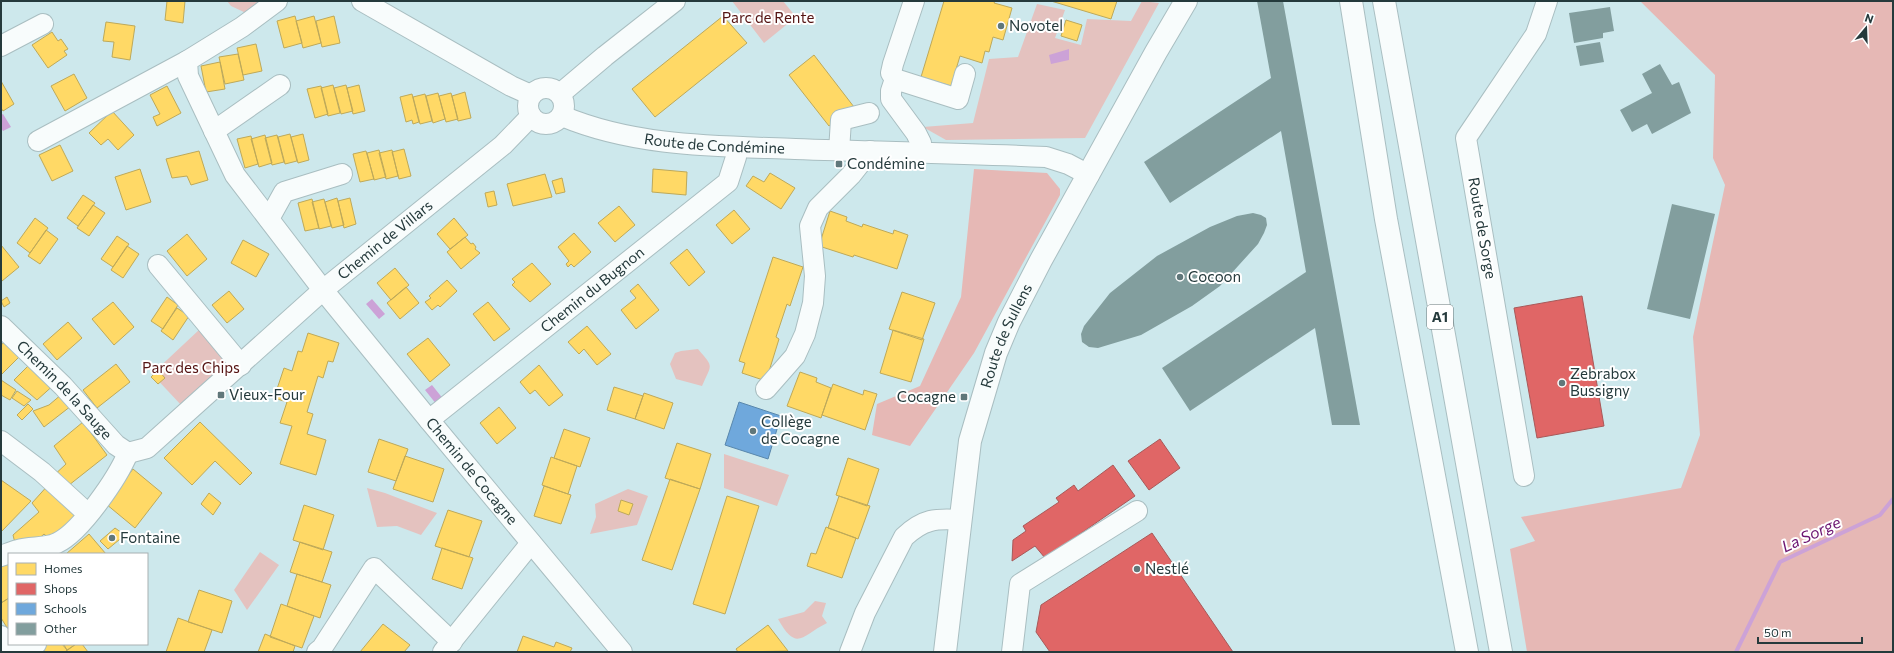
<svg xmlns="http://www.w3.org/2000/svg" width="1894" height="653" font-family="Commissioner,sans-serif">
	<rect width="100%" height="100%" fill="#cde8ec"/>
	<!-- green -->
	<path fill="#e4c2bf" d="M227 1H262L246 13 231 6Z
		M732 1H783L796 17 764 43Z
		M1142 1 1159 3 1085 138 946 140 923 127 973 123 989 59 1018 57 1037 4 1065 10 1055 38 1081 45 1087 19 1131 21Z
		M200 329 231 362 182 406 152 374Z
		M698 349C714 368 712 363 702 386L676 379 670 364 675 353 681 351Z
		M724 454 789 475 777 506 724 488Z
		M367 488 385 493 437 513 421 535 397 526 377 527Z
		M628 489 648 496 637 525 590 534 596 517 595 504Z
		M260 552 279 565 247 610 234 590Z
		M815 601 826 603 822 616 827 623C802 635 797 653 778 619L804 612Z"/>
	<!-- forest -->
	<path fill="#e6b8b5" d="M1640 1H1893V652H1527L1510 549 1535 541 1521 517 1681 488 1700 435 1693 337 1725 185 1713 158 1715 75Z
		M974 169 1047 173 1060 189V195L974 353 910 446 872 435 877 404 920 386 961 297Z"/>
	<!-- water -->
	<path fill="#cca2d7" d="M1069 49V60L1051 64 1049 55Z
		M3 114 11 127 3 131 1 128V115Z
		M372 299 385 314 379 319 366 304Z
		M432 385 444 400 437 405 425 390Z"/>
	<!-- homes -->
	<path fill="#ffd966" stroke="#bea959" d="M167 1H185L183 23 165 20Z
		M944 1H995L994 3 1012 8 1003 40 993 37 989 52 985 51 982 63 960 56 951 86 921 77Z
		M1051 1H1117L1111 19Z
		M295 16 302 43 284 48 277 21Z
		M314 16 321 43 303 48 296 21Z
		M334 16 340 43 322 47 316 21Z
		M723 16 747 43 655 117 632 89Z
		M1066 20 1082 25 1077 41 1061 36Z
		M106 22 135 26 130 60 112 57 114 42 103 41Z
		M52 32 58 41 61 39 68 49 64 51 67 55 48 68 32 45Z
		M256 44 262 71 243 75 237 48Z
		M238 54 244 80 225 84 219 57Z
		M814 55 854 107 829 126 789 75Z
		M220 62 225 89 206 92 201 66Z
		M74 74 87 98 65 111 51 86Z
		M1 81 14 104 3 111 1 108Z
		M333 85 340 113 328 116 321 88Z
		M346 85 353 111 341 114 334 88Z
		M359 85 365 111 353 114 347 88Z
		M167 86 181 113 157 126 153 117 160 114 150 95Z
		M321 86 328 114 315 118 307 89Z
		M465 92 471 118 458 121 452 96Z
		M438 93 445 119 433 123 426 96Z
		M451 93 458 119 446 122 439 96Z
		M412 94 419 122 413 124 412 120 406 122 400 97Z
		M425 94 432 121 420 124 413 97Z
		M112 111 134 135 118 150 108 139 101 145 89 133Z
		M290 134 297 161 285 164 278 137Z
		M303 134 309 160 298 163 291 137Z
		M265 135 272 163 259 167 251 139Z
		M277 135 284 162 272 165 265 138Z
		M251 136 258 164 245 168 237 139Z
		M60 145 73 171 52 181 39 155Z
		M404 149 411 176 399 179 392 152Z
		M379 150 386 177 374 180 367 153Z
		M392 150 398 176 386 179 379 153Z
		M199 151 208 180 191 185 187 176 172 178 166 159Z
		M366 151 374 179 360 182 353 154Z
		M140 169 151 202 126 210 115 177Z
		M653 169 687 172 686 195 652 192Z
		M770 173 795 188 781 209 746 186 753 176 764 182Z
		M545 174 552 197 513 206 507 184Z
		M562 178 565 192 556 194 552 181Z
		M494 191 497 205 488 207 485 193Z
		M83 195 95 203 78 226 67 218Z
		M337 198 344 225 332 228 325 202Z
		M350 198 356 224 344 228 338 201Z
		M312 199 319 228 305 231 298 203Z
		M324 199 331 226 319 229 312 202Z
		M93 205 105 213 89 236 77 228Z
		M619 206 635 225 615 242 598 223Z
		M734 210 750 229 732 244 716 225Z
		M830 211 847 217 846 221 862 227 863 224 893 234 894 230 908 235 897 269 854 255 853 257 819 246Z
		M35 218 48 228 30 253 17 243Z
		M454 218 468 235 450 249 437 234Z
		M46 230 58 239 40 264 28 256Z
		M574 233 591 252 574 267 571 264 568 267 566 264 569 261 558 247Z
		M187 234 207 259 187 276 167 251Z
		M117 236 129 244 113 267 101 259Z
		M465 237 471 244 473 243 476 247 475 249 480 253 461 269 447 252Z
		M243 240 269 254 256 277 231 263Z
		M1 245 19 267 2 281 1 279Z
		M127 246 139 254 123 278 111 270Z
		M687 249 705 272 689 286 670 263Z
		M773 257 803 267 790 306 787 304 776 337 779 339 766 381 742 373 745 363 739 361Z
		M532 263 551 284 530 302 512 285 515 282 512 279Z
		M395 268 409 285 391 300 377 283Z
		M447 280 457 291 440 307 438 305 432 310 425 302 431 298 429 296Z
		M638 284 659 310 636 329 621 310 636 298 630 291Z
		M406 287 419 303 400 319 387 303Z
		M229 291 244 309 227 323 212 305Z
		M902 292 935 303 922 340 889 329Z
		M7 297 10 303 4 307 1 301Z
		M167 297 178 305 163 329 151 321Z
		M113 302 134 327 114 345 92 319Z
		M488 302 510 329 494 341 473 314Z
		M177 308 189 316 173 340 161 331Z
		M68 322 82 338 57 360 43 344Z
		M587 326 611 354 597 365 584 349 579 354 568 342Z
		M893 330 924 339 911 382 880 373Z
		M308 333 339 343 333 362 328 361 323 378 318 376 307 412 313 414 307 434 326 440 316 475 280 464 292 426 280 423 287 402 274 398 284 368 292 371 298 351 302 352Z
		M428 338 450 365 430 382 407 354Z
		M7 340 22 354 1 375V345Z
		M32 362 56 383 37 400 14 380Z
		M116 364 130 382 97 408 83 390Z
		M539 365 563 395 549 406 535 390 530 394 520 382Z
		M158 370 165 378 158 384 151 377Z
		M800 372 817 378 816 382 831 388 821 418 787 406Z
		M1 380 16 390 10 400 1 395Z
		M833 384 863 395 864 390 877 394 865 430 822 415Z
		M614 387 643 396 635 419 607 410Z
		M17 391 31 400 24 406 12 398Z
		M644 393 673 403 664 429 635 419Z
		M62 394 71 406 44 427 33 411 49 405Z
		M28 404 33 409 22 420 17 415Z
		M499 407 516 428 497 444 480 423Z
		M83 422 107 455 64 489 51 478 66 464 54 446Z
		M200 422 252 473 240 485 215 461 192 485 164 458Z
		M564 429 590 438 580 467 554 458Z
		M379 439 408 449 396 481 368 472Z
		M677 443 711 454 700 489 665 478Z
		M405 456 444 469 433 502 393 489Z
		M551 457 577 466 568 494 542 485Z
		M848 458 879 469 867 506 836 495Z
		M133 469 162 493 135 528 106 504Z
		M670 479 700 489 672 570 642 560Z
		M1 480 31 501 1 532Z
		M50 483 82 516 53 542 44 534 33 544 15 543 13 535 39 512 32 503Z
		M544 486 571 495 561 524 534 516Z
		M209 493 221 503 213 515 201 504Z
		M727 496 759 506 725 614 693 604Z
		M839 496 870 506 858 539 828 528Z
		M621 500 633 504 629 515 618 511Z
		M304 505 334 515 323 550 293 540Z
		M448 510 482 521 469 557 435 546Z
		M826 527 856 538 842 578 807 566 811 553 816 554Z
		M115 528 125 535 108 549 100 541Z
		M89 534 106 554H66Z
		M300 542 332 552 322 582 290 572Z
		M442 548 473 558 462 589 432 579Z
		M7 561 9 564V598L1 603V565Z
		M297 574 331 585 320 618 287 606Z
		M199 590 232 601 222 633 188 622Z
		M9 598V628L8 629 1 618V603Z
		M281 604 314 616 302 648 270 637Z
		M178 618 212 630 204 652H166Z
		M383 624 410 645 404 652H360Z
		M768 625 788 651 738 652 736 649Z
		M265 634 295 646 293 652H258Z
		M523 636 554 647 556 642 572 648 570 652H517Z
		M48 644H62L67 650 65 652H38Z
		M65 644H76L67 650 64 645Z
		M76 644H82L88 652H65Z"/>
	<!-- shops -->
	<path fill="#e06666" stroke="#a85959" d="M1582 296 1604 426 1537 438 1514 308Z
		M1160 439 1180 468 1149 490 1128 461Z
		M1113 465 1135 496 1045 558 1035 546 1012 561 1013 540 1026 531 1023 526 1059 502 1056 498 1074 485 1078 491Z
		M1152 533 1233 652H1050L1036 632 1041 605Z"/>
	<!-- schools -->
	<path fill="#6fa8dc" stroke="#5987ac" d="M739 402 781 416 768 459 725 445Z"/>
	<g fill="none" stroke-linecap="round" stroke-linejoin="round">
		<!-- stream -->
		<path stroke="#cca2d7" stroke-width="4" d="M1736 652 1780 562 1880 515 1893 499"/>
	</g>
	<!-- building -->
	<path fill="#829e9e" d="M1257 1H1283L1360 425H1332L1315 328 1190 411 1162 368 1306 272 1281 131 1170 203 1144 162 1271 78Z
		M1610 7 1614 31 1603 33V38L1574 43 1569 13Z
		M1600 42 1604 62 1580 66 1576 46Z
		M1660 64 1672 85 1679 82 1691 113 1652 134 1647 124 1632 132 1620 110 1652 93 1642 74Z
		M1672 204 1715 214 1690 319 1647 309Z
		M1253 213 1261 215 1266 218 1267 225 1264 233 1258 244 1220 286 1192 306 1141 335 1098 348 1089 347 1082 342 1081 334 1084 326 1110 293 1157 256 1210 227 1237 216Z"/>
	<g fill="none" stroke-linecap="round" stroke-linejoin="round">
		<defs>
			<g id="minor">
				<path id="s1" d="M277 1 242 27 187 61 188 76 235 175 323 290 429 420 622 652"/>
				<path d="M362 1 511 86 531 95"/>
				<path d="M914 1 893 64 891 73 895 79 891 91V99L916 133 921 143V153"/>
				<path d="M1 46 43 24"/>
				<path d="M895 79 958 99 965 74"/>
				<circle cx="546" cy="106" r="18"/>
				<path d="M560 94 605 56 675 1"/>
				<path id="s2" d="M562 116C636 147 716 146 795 149 878 152 962 153 1046 157L1068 164 1089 175"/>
				<path d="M214 131 280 85"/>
				<path d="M38 141 187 61"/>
				<path d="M839 151 841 120 869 113"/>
				<path d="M269 219 284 192 342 174"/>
				<path d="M158 265 241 365"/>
				<path id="s3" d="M1 326 63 386 116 445 128 453"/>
				<path d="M766 389 795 356 805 334 813 303 815 276 810 226 818 208 851 175 870 151"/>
				<path id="s4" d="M429 420 728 182 736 157 737 147"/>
				<path d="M1 441 42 472 88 514"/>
				<path id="s5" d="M128 453 147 448 323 290 503 145 531 116"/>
				<path d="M1524 476 1466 138 1536 34 1547 1"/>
				<path d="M1 556C7 554 12 551 18 550 31 546 45 549 57 543 81 532 118 477 128 453"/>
				<path d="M1 636 15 652"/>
				<path d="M21 652 36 644"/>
				<path d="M317 652 322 648 374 568 452 642"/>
				<path d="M443 652 531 543"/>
				<path d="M850 652 865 613 904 537C923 519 936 518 961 520"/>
				<path d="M1012 652 1020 584 1137 511"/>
			</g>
			<g id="major">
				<path id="s6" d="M945 652 970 441 996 353 1009 322 1041 260 1156 52 1186 1"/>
			</g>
			<path id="highway" d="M1351 1 1386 219 1467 652
				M1384 1 1501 652"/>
		</defs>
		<!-- minor casing -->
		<use href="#minor" stroke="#a9bec1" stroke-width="22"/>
		<!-- major casing -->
		<use href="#major" stroke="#a9bec1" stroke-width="24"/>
		<!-- highway casing -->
		<use href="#highway" stroke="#a9bec1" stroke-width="24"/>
		<!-- minor -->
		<use href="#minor" stroke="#f8fcfc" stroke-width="20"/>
		<!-- major -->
		<use href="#major" stroke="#f8fcfc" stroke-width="22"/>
		<!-- highway -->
		<use href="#highway" stroke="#f8fcfc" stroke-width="22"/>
	</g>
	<!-- markers -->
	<g fill="#60777a" stroke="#fff" stroke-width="1.5">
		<circle cx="1001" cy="26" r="4"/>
		<rect x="835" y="160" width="8" height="8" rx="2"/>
		<circle cx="1180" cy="277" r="4"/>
		<circle cx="1562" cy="383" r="4"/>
		<rect x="217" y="391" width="8" height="8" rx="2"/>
		<rect x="960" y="393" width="8" height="8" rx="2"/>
		<circle cx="753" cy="431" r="4"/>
		<circle cx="112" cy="538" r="4"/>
		<circle cx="1137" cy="569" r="4"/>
	</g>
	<g text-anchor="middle" stroke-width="4" stroke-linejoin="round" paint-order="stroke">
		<!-- shield labels -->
		<rect fill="#fff" stroke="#667576" stroke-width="1" x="1427" y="305" width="26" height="24" rx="3"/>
		<g font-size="14" font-weight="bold" fill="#253a3c">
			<text x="1440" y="322">A1</text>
		</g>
		<!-- park labels -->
		<g font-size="15" fill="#551413" stroke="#fff">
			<text x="768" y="23">Parc de Rente</text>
			<text x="191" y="373">Parc des Chips</text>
		</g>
		<!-- poi labels -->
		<g font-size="15" fill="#253a3c" stroke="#fff" text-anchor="start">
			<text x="1009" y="31">Novotel</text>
			<text x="847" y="169">Condémine</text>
			<text x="1188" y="282">Cocoon</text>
			<text x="1570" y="379">Zebrabox<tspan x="1570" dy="17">Bussigny</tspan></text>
			<text x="229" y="400">Vieux-Four</text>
			<text x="956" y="402" text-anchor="end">Cocagne</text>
			<text x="761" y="427">Collège<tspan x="761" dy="17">de Cocagne</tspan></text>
			<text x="120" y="543">Fontaine</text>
			<text x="1145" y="574">Nestlé</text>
		</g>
		<!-- street labels -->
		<g font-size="15" fill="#253a3c" stroke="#fff">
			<text dy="5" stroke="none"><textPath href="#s2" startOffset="156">Route de Condémine</textPath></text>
			<text transform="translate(1482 228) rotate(80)" y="5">Route de Sorge</text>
			<text dy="5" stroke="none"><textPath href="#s5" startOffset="336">Chemin de Villars</textPath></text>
			<text dy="5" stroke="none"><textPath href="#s4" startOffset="209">Chemin du Bugnon</textPath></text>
			<text dy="5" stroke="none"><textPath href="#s6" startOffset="324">Route de Sullens</textPath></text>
			<text dy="5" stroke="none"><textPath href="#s3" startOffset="90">Chemin de la Sauge</textPath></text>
			<text dy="5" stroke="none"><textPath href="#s1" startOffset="612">Chemin de Cocagne</textPath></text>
		</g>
		<!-- water labels -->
		<g font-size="16" font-style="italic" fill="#6c1571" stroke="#fff">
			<text transform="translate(1811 534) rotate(-25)" y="6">La Sorge</text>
		</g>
	</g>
	<!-- border -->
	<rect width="1894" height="653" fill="none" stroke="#253a3c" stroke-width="4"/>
	<!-- legend -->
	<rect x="8" y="553" width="140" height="92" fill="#ffffff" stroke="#a8b0b1"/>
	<rect x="16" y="563" width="20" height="12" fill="#ffd966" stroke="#a8b0b1"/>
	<text x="44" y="573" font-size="12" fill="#253a3c">Homes</text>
	<rect x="16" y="583" width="20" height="12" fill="#e06666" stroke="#a8b0b1"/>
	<text x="44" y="593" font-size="12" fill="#253a3c">Shops</text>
	<rect x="16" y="603" width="20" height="12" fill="#6fa8dc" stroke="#a8b0b1"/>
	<text x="44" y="613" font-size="12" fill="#253a3c">Schools</text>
	<rect x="16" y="623" width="20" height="12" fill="#829e9e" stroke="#a8b0b1"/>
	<text x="44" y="633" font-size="12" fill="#253a3c">Other</text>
	<!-- north arrow -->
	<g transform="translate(1866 28) rotate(19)" stroke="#ffffff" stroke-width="3" paint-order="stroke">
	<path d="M0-3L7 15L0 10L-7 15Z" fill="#253a3c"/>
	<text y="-6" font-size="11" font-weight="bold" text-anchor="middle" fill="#253a3c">N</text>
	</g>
	<!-- scale -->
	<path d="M1758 637v6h104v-6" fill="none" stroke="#253a3c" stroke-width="2"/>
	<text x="1764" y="637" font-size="12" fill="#253a3c" stroke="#ffffff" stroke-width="3" paint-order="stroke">50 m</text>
</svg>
